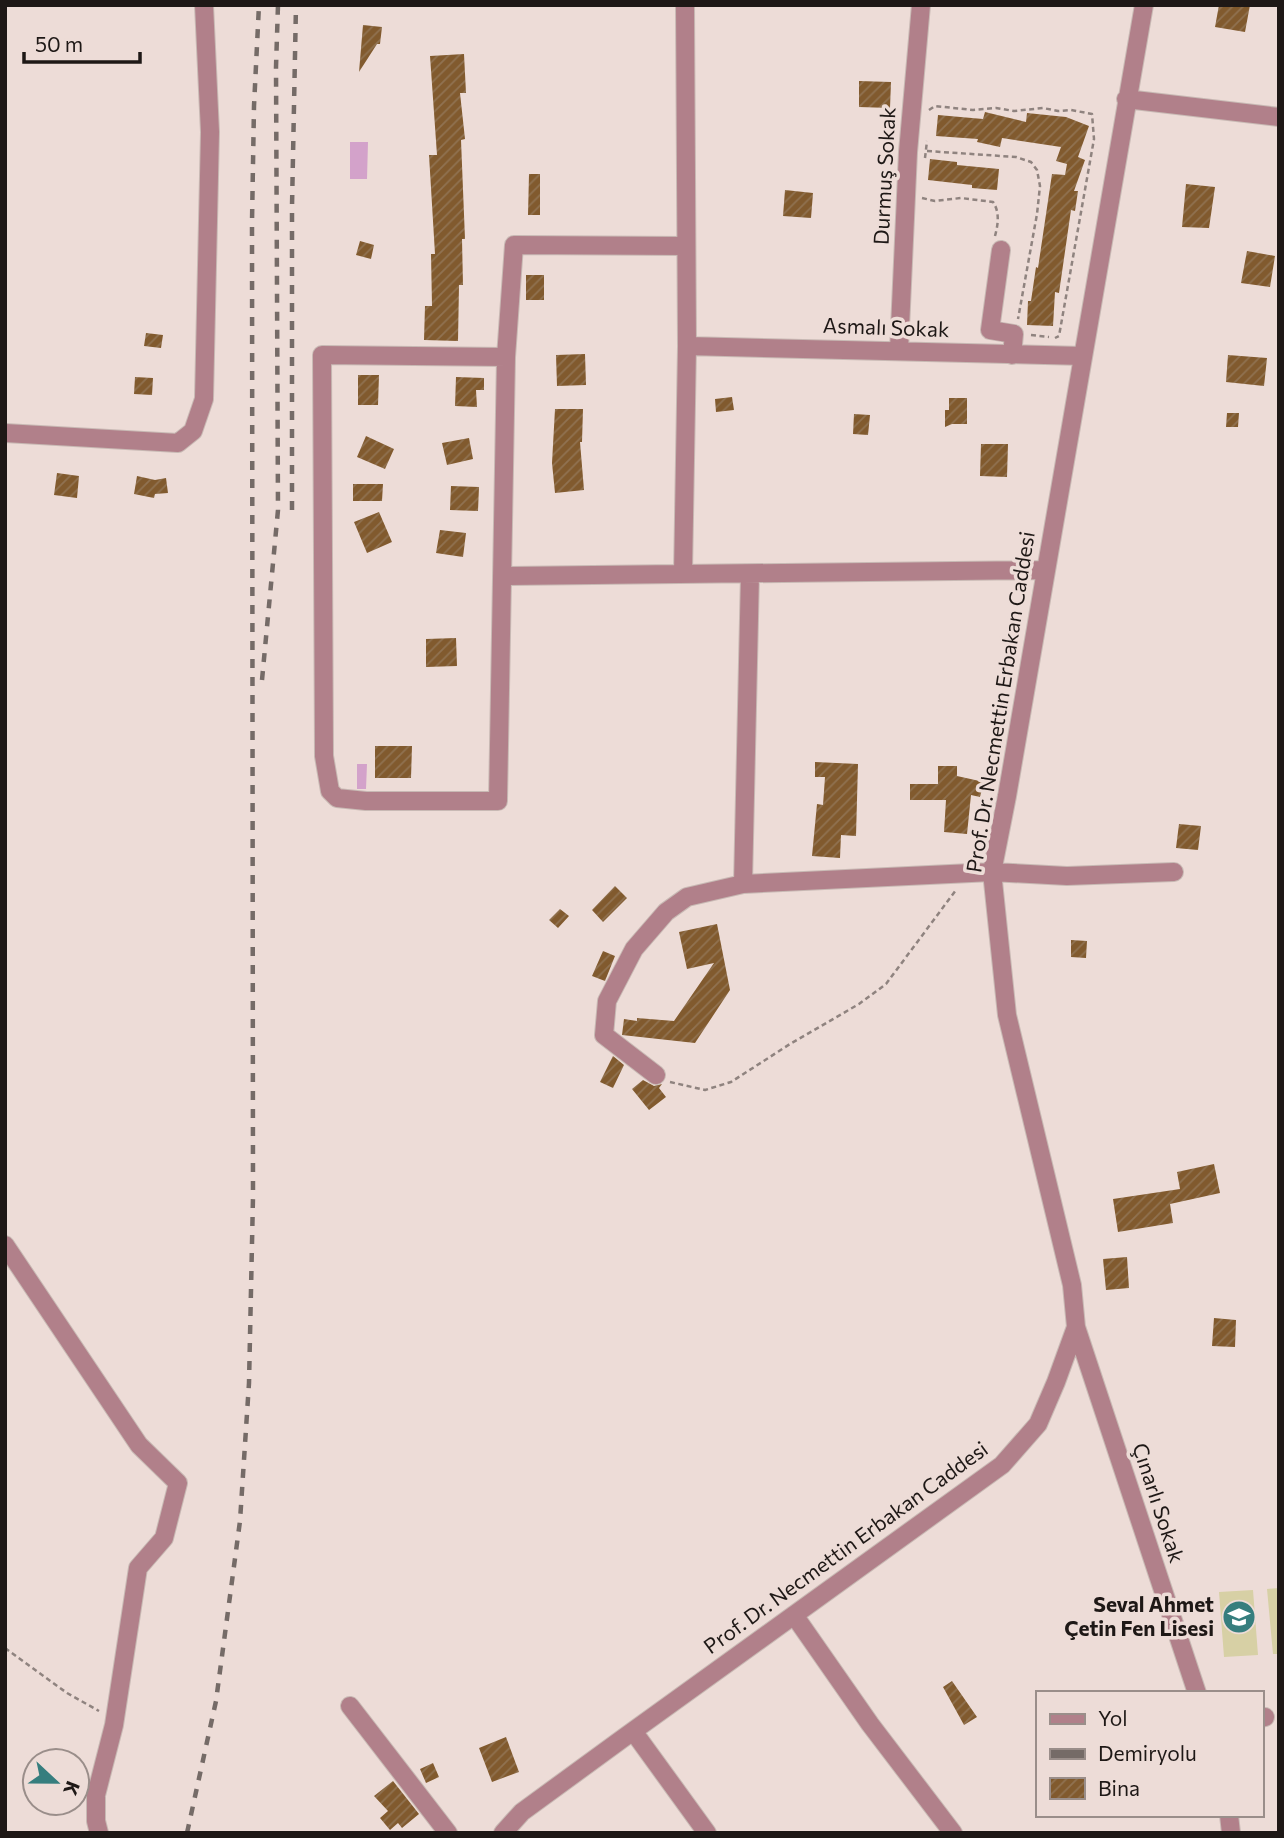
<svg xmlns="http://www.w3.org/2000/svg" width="1284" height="1838" font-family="Commissioner,sans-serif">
	<defs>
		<pattern id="building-hatch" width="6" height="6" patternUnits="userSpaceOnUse" patternTransform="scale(1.75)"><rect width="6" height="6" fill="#815a2e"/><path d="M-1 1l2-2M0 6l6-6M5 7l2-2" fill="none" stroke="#907251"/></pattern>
	</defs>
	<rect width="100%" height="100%" fill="#eddcd7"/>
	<!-- grass -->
	<path fill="#d7d0a5" d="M1279 1588V1654H1273L1267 1589Z
		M1253 1590 1258 1655 1224 1657 1219 1592Z"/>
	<!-- water -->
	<path fill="#d3a2ca" d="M350 142H368L367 179H350Z
		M357 764H367L366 789H357Z"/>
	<!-- building -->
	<path fill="url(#building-hatch)" d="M1219 5H1250L1245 32 1215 27Z
		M363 25 382 27 380 44H377L359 72Z
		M464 54 466 93H460L465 139 461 140 465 239H462L463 285H459L458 341 424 340 425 306H432L431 254H435L429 155H437L430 56Z
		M859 81 891 82 890 108 859 107Z
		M985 112 1026 122 1027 113 1066 117 1089 126 1078 157 1085 160 1074 191H1078L1075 211 1071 210 1059 293 1055 292 1053 326 1027 325 1028 301H1031L1036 267 1038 268 1052 174 1065 175 1067 164 1056 161 1061 147 1002 138 1000 147 977 142 978 139 936 136 938 115 983 119Z
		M930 159 957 162V165L999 169 997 190 972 188V185L928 180Z
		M529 174H540V215H528Z
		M1186 184 1215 187 1209 228 1182 227Z
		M785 190 813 193 811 218 783 216Z
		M360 241 374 245 371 259 356 255Z
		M1247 251 1275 256 1270 287 1241 283Z
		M526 275H544V300H526Z
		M146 333 163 335 161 348 144 346Z
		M585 354 586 385 557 386 556 355Z
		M1228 355 1267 358 1264 386 1226 382Z
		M358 375H379L378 405H358Z
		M135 377 153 378 152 395 134 394Z
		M456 377 484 378V390H476L477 407 455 406Z
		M732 397 734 410 716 412 715 399Z
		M949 398H967V424H952L945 427V410H949Z
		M555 409H583L582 442H580L584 490 555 493 552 463Z
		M1227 413H1239L1238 427H1226Z
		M854 414 870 415 868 435 853 434Z
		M366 436 394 449 385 469 357 457Z
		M469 438 473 459 447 465 442 443Z
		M981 444H1008L1007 477 980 476Z
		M57 473 79 476 77 498 54 495Z
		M137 476 155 480 166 478 168 493 155 494 154 498 134 494Z
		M353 484H383L382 501H353Z
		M451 486 479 487 478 511 450 510Z
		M379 512 392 542 367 553 354 522Z
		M440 530 466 533 463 557 436 553Z
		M456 638 457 666 426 667V639Z
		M375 746H412L411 778H375Z
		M815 762 858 764 856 836 841 835 840 858 812 856 817 804 823 805 825 777H815Z
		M938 766H957V776L984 782 980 797 971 795 967 834 944 832 946 800H910V784H938Z
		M1179 824 1201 826 1198 850 1176 848Z
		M615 886 627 898 603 922 592 910Z
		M560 909 569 916 558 928 549 920Z
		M717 924 730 990 695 1043 622 1035 624 1019 637 1021V1018L674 1021 714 963 687 969 679 932Z
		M1071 940 1087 941 1086 958 1071 957Z
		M603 951 615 956 605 981 592 976Z
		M613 1056 624 1065 613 1088 600 1082Z
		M643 1080 654 1086 662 1084 659 1088 666 1097 649 1110 632 1089Z
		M1214 1164 1220 1193 1170 1204 1173 1223 1118 1232 1113 1199 1180 1189 1177 1172Z
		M1127 1257 1129 1288 1106 1290 1103 1259Z
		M1214 1318 1236 1320 1235 1347 1212 1346Z
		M952 1681 977 1717 964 1725 943 1687Z
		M506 1737 519 1772 492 1782 479 1748Z
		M433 1763 439 1777 426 1783 420 1769Z
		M393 1781 419 1814 402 1828 398 1823 390 1830 380 1818 388 1811 374 1796Z"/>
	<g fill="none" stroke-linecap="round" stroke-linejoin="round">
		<defs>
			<path id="minor" d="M1126 99 1279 117
				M1001 250 990 330 1014 334 1012 355
				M687 346 1083 356
				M899 350 908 152 921 5
				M506 357 498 801H366L337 798 330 791 324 756 322 355 506 357 514 245 686 246
				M5 433 178 443 193 431 204 399 210 132 204 5
				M683 574 687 346 685 5
				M502 576 1046 570
				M743 884 750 574
				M656 1075 604 1035 607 1001 634 949 666 912 687 897 743 884 992 872 1067 876 1174 872
				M5 1245 139 1445 178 1483 164 1538 138 1568 114 1725 96 1795V1821L99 1833
				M1076 1327 1197 1693
				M794 1615 870 1724 953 1833
				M350 1706 448 1833
				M1261 1718 1265 1717
				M633 1731 707 1833
				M1229 1815 1231 1833
				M503 1833 522 1812 622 1739 1002 1465 1038 1424 1056 1382 1076 1327 1072 1285 1007 1015 992 872 1007 796 1144 5"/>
		</defs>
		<!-- minor casing -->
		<use href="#minor" stroke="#c8b9b4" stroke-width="20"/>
		<!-- path -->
		<path stroke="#8f837f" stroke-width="2.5" stroke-dasharray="5 3.5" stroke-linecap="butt" d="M929 110 935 106 973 110 996 108 1014 111 1043 108 1058 111 1071 110 1092 114 1094 139 1059 336 1055 338
			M927 151 1016 157 1031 162 1037 170 1040 186 1037 214 1018 319
			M925 158 927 141
			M922 198 935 201 961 198 993 202C1000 212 998 225 995 236
			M1031 335 1049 337
			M670 1082 705 1090 731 1082 790 1044 859 1004 886 984 956 890
			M5 1648 67 1693 99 1711"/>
		<!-- minor -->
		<use href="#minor" stroke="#b1808a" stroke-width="18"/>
		<!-- rail -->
		<path stroke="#756b67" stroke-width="4.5" stroke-dasharray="9 9" stroke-linecap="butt" d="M292 510V207L296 5
			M262 680 278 510 276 67 278 5
			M187 1833 216 1701 240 1521 249 1383 253 1197 252 222 254 106 259 5"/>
	</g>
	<!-- icons -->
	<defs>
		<symbol id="school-disc" viewBox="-11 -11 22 22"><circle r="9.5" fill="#367e7e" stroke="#eddcd7"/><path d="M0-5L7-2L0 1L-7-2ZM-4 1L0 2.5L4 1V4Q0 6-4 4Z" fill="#fff"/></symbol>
	</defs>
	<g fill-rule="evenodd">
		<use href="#school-disc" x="1220" y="1598" width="38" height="38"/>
	</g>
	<g text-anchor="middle" stroke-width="7" stroke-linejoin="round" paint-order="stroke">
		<!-- street labels -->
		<g font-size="21" fill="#1e1816" stroke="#eddcd7">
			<text transform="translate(885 176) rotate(-87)" y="7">Durmuş Sokak</text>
			<text transform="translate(886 328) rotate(2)" y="7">Asmalı Sokak</text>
			<text transform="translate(1001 702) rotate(-81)" y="7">Prof. Dr. Necmettin Erbakan Caddesi</text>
			<text transform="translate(1158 1503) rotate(72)" y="7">Çınarlı Sokak</text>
			<text transform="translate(846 1548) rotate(-36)" y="7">Prof. Dr. Necmettin Erbakan Caddesi</text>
		</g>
		<!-- poi labels -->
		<g font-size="21" font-weight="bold" fill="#1e1816" stroke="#eddcd7" text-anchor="end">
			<text x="1214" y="1612">Seval Ahmet<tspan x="1214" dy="24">Çetin Fen Lisesi</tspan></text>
		</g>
	</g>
	<!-- border -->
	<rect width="1284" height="1838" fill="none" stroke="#1e1816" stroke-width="14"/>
	<!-- legend -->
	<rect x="1036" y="1691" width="228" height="126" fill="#eddcd7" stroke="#9a8e8a" stroke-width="2"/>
	<rect x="1050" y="1714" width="35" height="10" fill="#b1808a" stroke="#9a8e8a" stroke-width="2"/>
	<text x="1098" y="1726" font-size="21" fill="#1e1816">Yol</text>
	<rect x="1050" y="1749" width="35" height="10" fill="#756b67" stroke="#9a8e8a" stroke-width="2"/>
	<text x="1098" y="1761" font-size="21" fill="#1e1816">Demiryolu</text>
	<rect x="1050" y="1778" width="35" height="21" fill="url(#building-hatch)" stroke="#9a8e8a" stroke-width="2"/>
	<text x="1098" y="1796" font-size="21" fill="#1e1816">Bina</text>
	<!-- north arrow -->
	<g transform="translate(56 1782) rotate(112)"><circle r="33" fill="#eddcd7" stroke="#9a8e8a" stroke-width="2"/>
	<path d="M0-5L12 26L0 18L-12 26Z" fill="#367e7e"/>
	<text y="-10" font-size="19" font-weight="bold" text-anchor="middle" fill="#1e1816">K</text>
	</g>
	<!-- scale -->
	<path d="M24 52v10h116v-10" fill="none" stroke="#1e1816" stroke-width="3.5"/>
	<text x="35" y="52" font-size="21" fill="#1e1816" stroke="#eddcd7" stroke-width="5" paint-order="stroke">50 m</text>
</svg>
